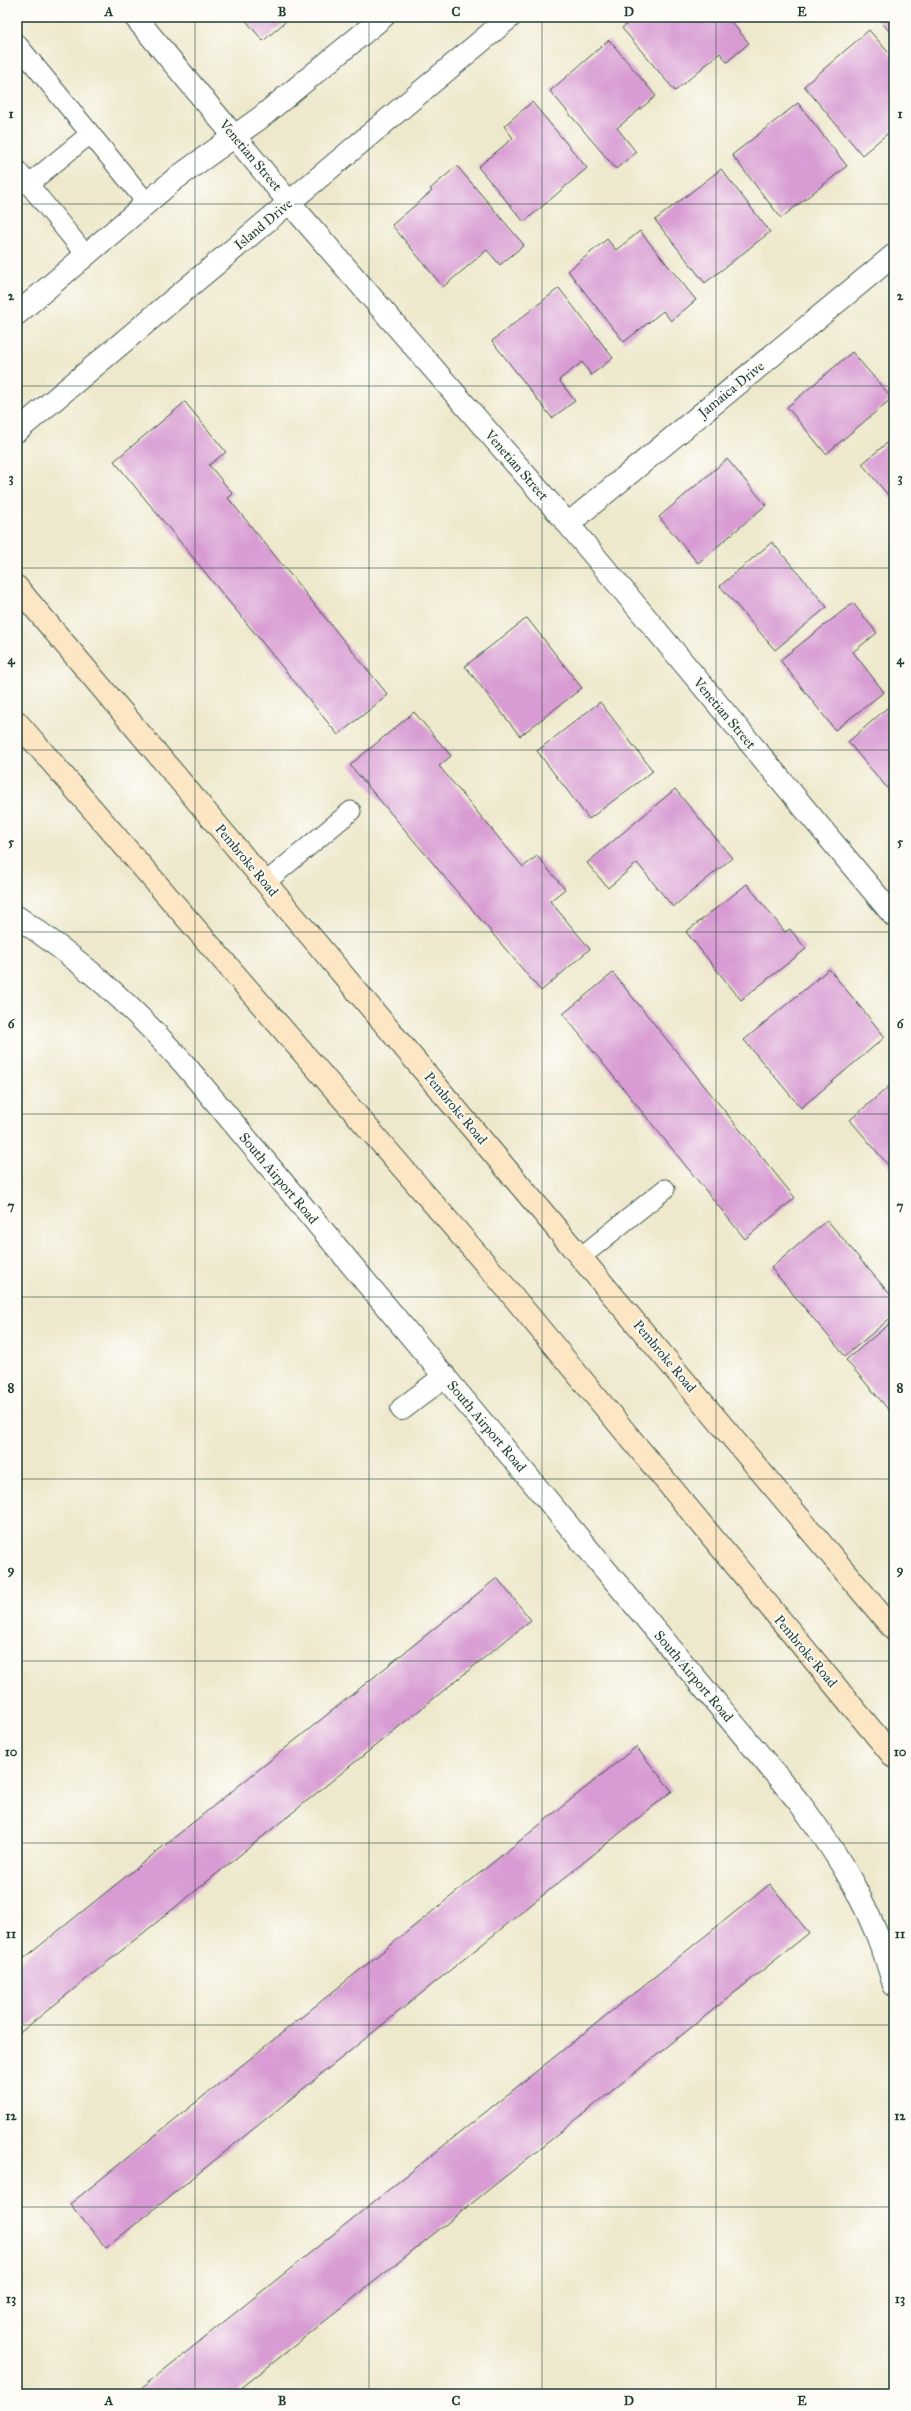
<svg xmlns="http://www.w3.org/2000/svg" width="911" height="2411" font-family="'IM FELL Great Primer',serif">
	<rect width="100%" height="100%" fill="#fdfcf7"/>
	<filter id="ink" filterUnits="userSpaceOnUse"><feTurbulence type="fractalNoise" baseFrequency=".025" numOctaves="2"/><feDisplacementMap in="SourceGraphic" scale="8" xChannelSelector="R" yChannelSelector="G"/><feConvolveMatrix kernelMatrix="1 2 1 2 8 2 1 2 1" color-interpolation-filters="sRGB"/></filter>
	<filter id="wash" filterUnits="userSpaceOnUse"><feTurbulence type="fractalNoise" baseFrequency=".012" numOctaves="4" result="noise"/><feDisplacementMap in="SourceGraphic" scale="16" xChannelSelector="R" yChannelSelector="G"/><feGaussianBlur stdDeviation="0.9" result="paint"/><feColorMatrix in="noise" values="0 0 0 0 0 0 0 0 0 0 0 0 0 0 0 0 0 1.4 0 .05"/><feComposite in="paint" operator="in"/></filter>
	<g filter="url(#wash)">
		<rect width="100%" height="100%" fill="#eee8cc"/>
		<g id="blocks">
			<!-- building -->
			<path fill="#d89bd3" d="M243 17H291L263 41Z
				M636 17H727L749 43 727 62 720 53 675 91 622 28Z
				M877 17H894V37Z
				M869 30 894 59V128L862 155 804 86Z
				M609 40 656 96 617 128 636 152 616 169 550 91Z
				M532 102 587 168 524 222 478 167 513 138 504 126Z
				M798 103 847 166 781 218 732 155Z
				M457 166 524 245 500 265 487 250 443 287 392 225 432 191 430 189Z
				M721 169 770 232 705 283 655 220Z
				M640 231 696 300 671 321 663 311 624 342 568 271 607 239 616 250Z
				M559 288 613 358 591 375 582 362 559 380 575 401 552 418 492 341Z
				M852 352 892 398 826 454 787 407Z
				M185 402 226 452 209 465 233 494 228 498 388 695 338 735 114 461Z
				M894 437V502L862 464Z
				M727 459 766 505 698 563 659 517Z
				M772 542 827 607 775 650 720 586Z
				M853 603 877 633 853 652 884 692 835 730 780 660Z
				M527 618 582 688 520 736 465 666Z
				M600 702 653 771 589 819 537 751Z
				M894 702V796L848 742Z
				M414 712 451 756 439 766 523 867 537 856 565 889 550 901 590 949 541 991 350 765Z
				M675 789 732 858 673 907 637 863 608 888 587 863Z
				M747 884 785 932 790 929 806 949 741 1000 686 932Z
				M829 969 885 1037 801 1108 744 1040Z
				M613 973 795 1198 745 1239 563 1014Z
				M894 1082V1172L850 1120Z
				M827 1220 894 1299V1315L845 1356 771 1268Z
				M894 1320V1416L846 1360Z
				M497 1578 531 1620 17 2035V1964Z
				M636 1747 672 1791 106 2248 70 2204Z
				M770 1884 809 1933 234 2394H134Z"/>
		</g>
	</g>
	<g filter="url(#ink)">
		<use href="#blocks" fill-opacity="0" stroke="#3e574b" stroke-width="1"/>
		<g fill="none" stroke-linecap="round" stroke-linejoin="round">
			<defs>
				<path id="service" d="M17 44 147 203
					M17 170 86 255
					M29 184 90 134
					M266 882 351 811
					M582 1256 665 1189"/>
				<path id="minor" d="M135 17 289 202 568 524 894 916
					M568 524 894 255
					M17 917C84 962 131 1005 185 1065L798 1801C842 1859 874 1913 894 1985
					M402 1409 445 1376"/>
				<path id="tertiary" d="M17 314 175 179 260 118 383 17
					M17 431 510 17"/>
				<path id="secondary" d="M17 587 894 1630
					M17 722 502 1283 894 1757"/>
			</defs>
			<!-- service casing -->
			<use href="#service" stroke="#3e574b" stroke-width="21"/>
			<!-- minor casing -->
			<use href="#minor" stroke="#3e574b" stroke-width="24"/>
			<!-- tertiary casing -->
			<use href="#tertiary" stroke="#3e574b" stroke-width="24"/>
			<!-- secondary casing -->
			<use href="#secondary" stroke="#3e574b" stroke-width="24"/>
			<!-- service -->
			<use href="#service" stroke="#fff" stroke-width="19"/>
			<!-- minor -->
			<use href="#minor" stroke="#fff" stroke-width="22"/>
			<!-- tertiary -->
			<use href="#tertiary" stroke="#fff" stroke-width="22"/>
			<!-- secondary -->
			<use href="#secondary" stroke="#fce6c4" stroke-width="22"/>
		</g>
	</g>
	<!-- grid -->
	<path fill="none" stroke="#1f3d34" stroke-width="1" stroke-opacity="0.55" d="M195 17V2394M369 17V2394M542 17V2394M716 17V2394M17 204H894M17 386H894M17 568H894M17 750H894M17 932H894M17 1114H894M17 1297H894M17 1479H894M17 1661H894M17 1843H894M17 2025H894M17 2207H894"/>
	<g text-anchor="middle" stroke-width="4" stroke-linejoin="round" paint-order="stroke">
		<!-- street labels -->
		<g font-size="14" fill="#1f3d34" stroke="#fdfcf7">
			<text transform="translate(251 155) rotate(50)" y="5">Venetian Street</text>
			<text transform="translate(263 224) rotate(-40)" y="5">Island Drive</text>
			<text transform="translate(731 389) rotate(-39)" y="5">Jamaica Drive</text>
			<text transform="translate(517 465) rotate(49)" y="5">Venetian Street</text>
			<text transform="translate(725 713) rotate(50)" y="5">Venetian Street</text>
			<text transform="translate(247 860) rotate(50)" y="5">Pembroke Road</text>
			<text transform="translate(456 1108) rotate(50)" y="5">Pembroke Road</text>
			<text transform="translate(279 1178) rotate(50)" y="5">South Airport Road</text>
			<text transform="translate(665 1356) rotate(50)" y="5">Pembroke Road</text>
			<text transform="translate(487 1426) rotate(50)" y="5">South Airport Road</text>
			<text transform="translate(806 1651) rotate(50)" y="5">Pembroke Road</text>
			<text transform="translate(694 1676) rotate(50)" y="5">South Airport Road</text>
		</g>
	</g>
	<!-- margin -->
	<rect width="911" height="2411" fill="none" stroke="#fdfcf7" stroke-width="44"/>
	<rect x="22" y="22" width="867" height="2367" fill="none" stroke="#1f3d34" stroke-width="1.5"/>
	<g font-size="13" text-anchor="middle" font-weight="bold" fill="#1f3d34">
		<text x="109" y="16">A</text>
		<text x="282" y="16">B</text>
		<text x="456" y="16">C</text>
		<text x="629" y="16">D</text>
		<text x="802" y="16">E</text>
		<text x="11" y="118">1</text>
		<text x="900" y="118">1</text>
		<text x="11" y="300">2</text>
		<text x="900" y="300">2</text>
		<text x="11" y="482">3</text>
		<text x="900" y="482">3</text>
		<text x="11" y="664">4</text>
		<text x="900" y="664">4</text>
		<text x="11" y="846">5</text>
		<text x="900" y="846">5</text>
		<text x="11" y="1028">6</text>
		<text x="900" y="1028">6</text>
		<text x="11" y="1210">7</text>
		<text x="900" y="1210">7</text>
		<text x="11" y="1392">8</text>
		<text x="900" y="1392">8</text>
		<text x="11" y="1574">9</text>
		<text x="900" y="1574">9</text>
		<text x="11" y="1756">10</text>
		<text x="900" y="1756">10</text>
		<text x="11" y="1938">11</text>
		<text x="900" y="1938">11</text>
		<text x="11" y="2120">12</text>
		<text x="900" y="2120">12</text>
		<text x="11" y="2303">13</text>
		<text x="900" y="2303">13</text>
		<text x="109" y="2405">A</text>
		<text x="282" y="2405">B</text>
		<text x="456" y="2405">C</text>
		<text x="629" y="2405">D</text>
		<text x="802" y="2405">E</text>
	</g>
</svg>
